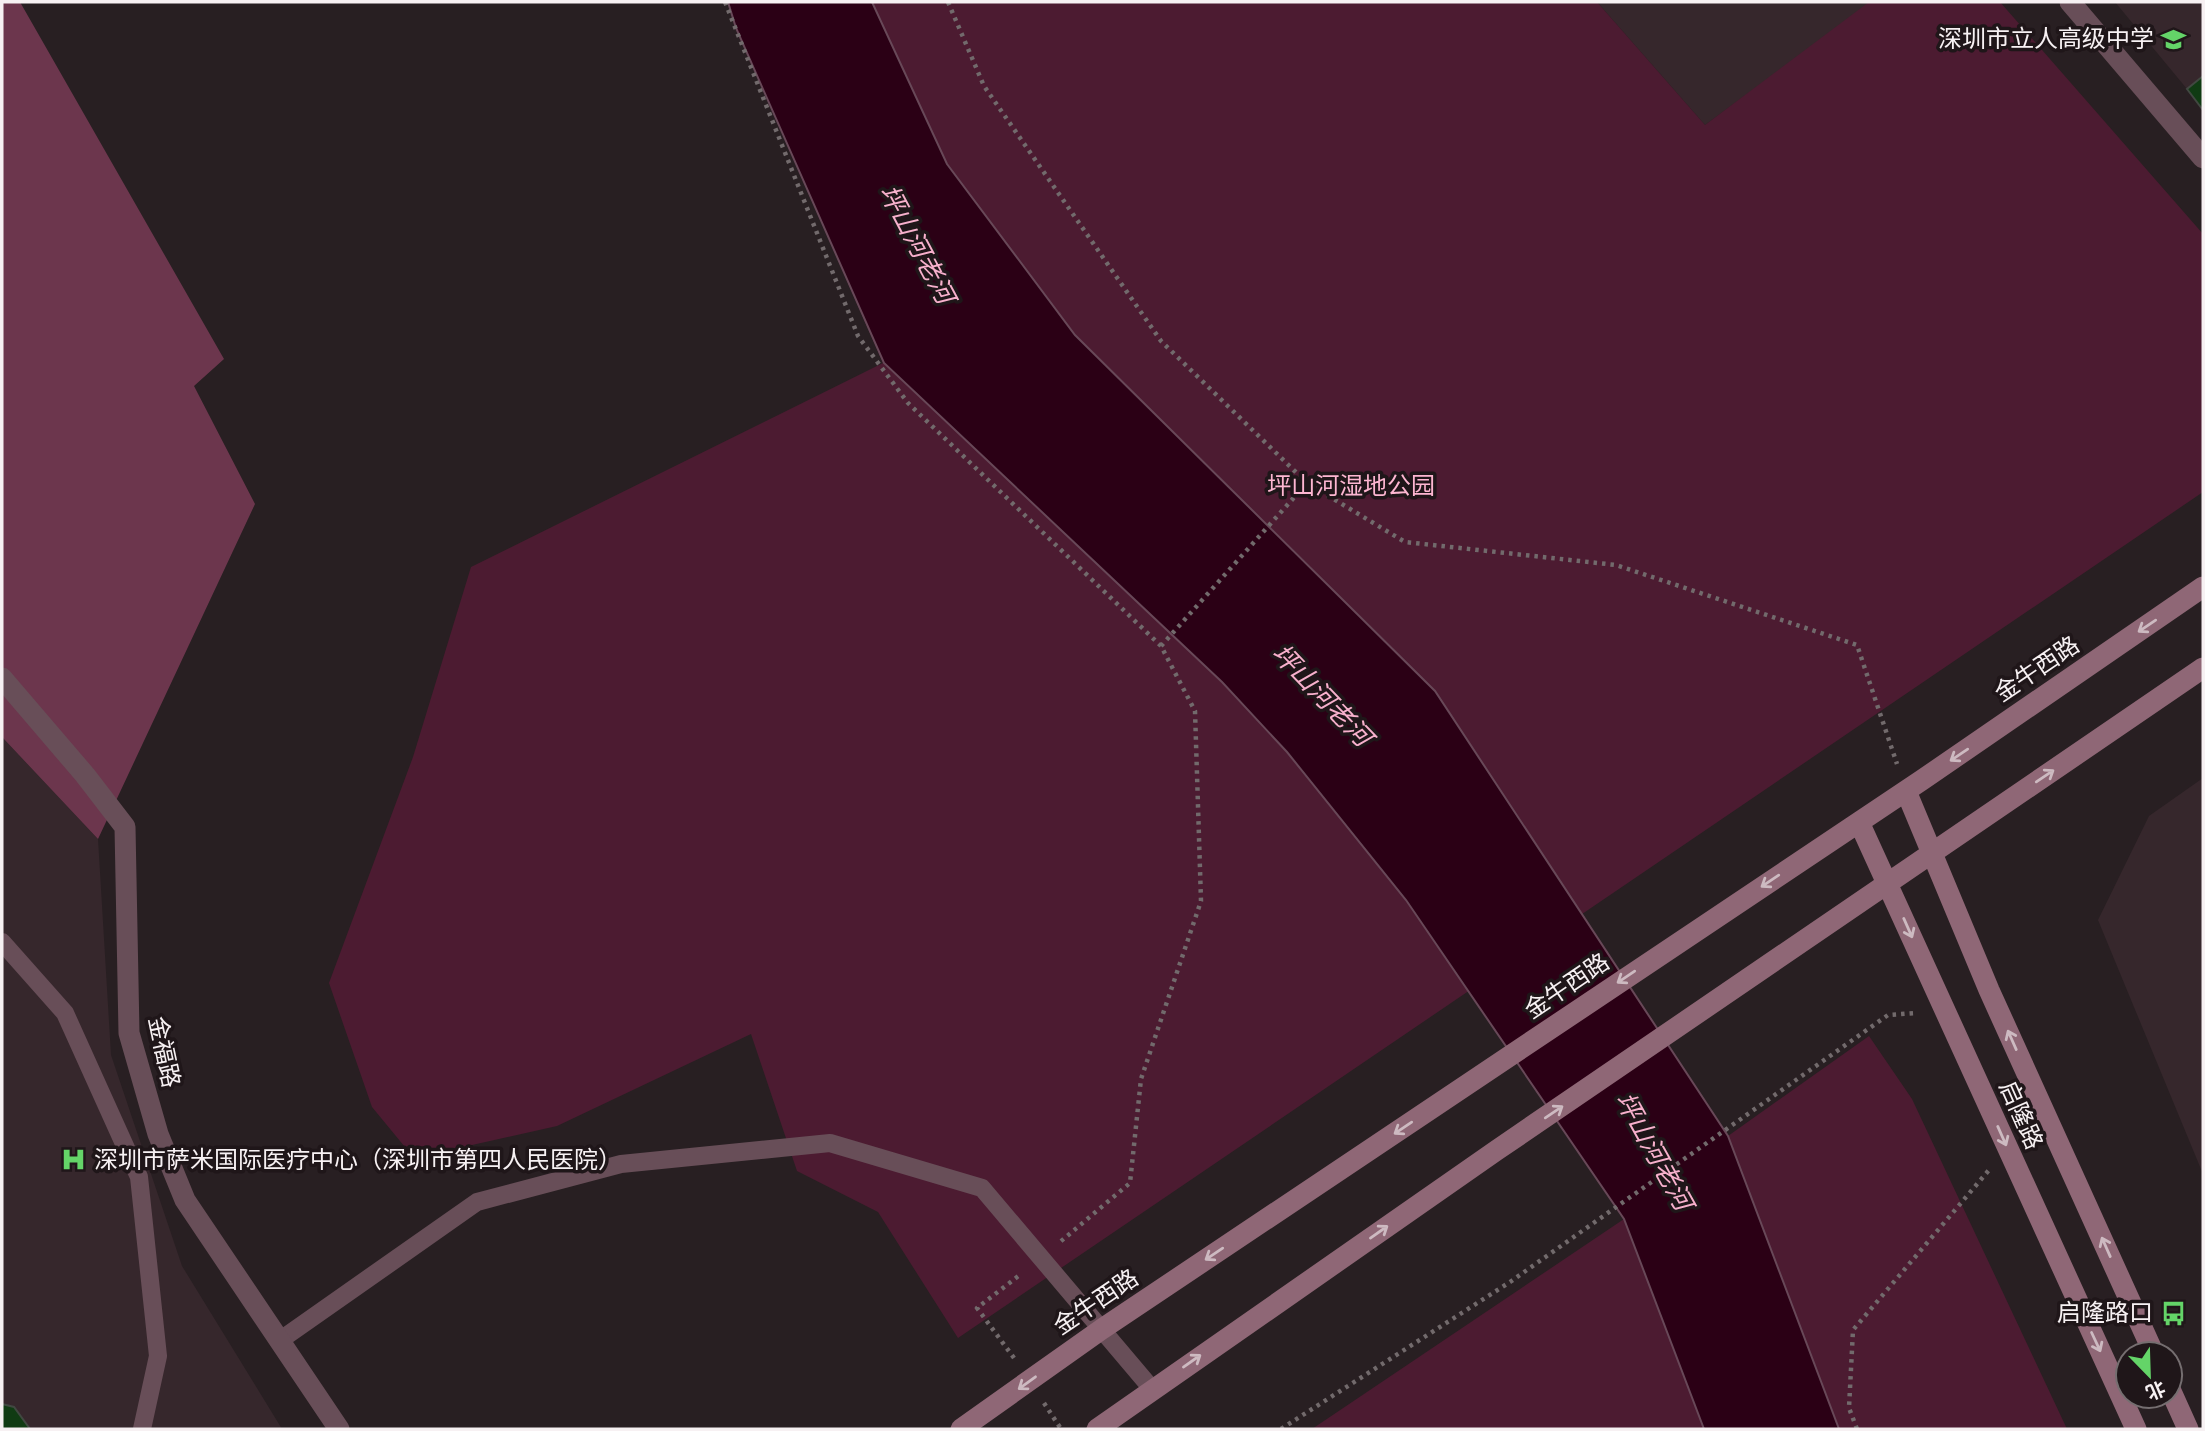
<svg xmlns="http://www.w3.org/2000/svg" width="2205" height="1431" font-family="Cabin,'Noto Sans SC',sans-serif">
	<rect width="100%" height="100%" fill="#281f22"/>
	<!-- built -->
	<path fill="#36272c" d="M1597 2H1873L1705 125Z
		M2115 2H2203V76L2187 89Z
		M2 737 98 839 111 1055 182 1266 282 1429H2Z
		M2203 778V1174L2098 920 2149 816Z"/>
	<!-- green -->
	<path fill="#4c1b31" d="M728 2H1597L1705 125 1869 2H2000L2203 234V492L958 1338 878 1212 797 1171 751 1034 557 1126 414 1158 372 1107 329 983 413 757 471 567 883 363 736 28Z
		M1869 1036 1912 1099 2067 1429H1839L1728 1136Z
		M1624 1219 1704 1429H1312Z"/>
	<!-- forest -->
	<path fill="#6c364d" d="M2 2H20L224 359 194 386 255 504 98 839 2 737Z"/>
	<!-- water -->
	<path fill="#2b0015" stroke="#684858" stroke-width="2" d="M728 2H872L947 164 1075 335 1435 691 1728 1136 1839 1429H1704L1624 1219 1406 900 1287 752 1222 682 884 363 736 28Z"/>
	<!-- building -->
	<path fill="#103b13" stroke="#414841" stroke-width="2" d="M2203 76V110L2187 89Z
		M2 1404 14 1407 30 1429H2Z"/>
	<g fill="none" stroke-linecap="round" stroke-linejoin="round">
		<!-- path -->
		<path stroke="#726a6c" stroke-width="4.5" stroke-dasharray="3.5 5" stroke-linecap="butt" d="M725 2 858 336 908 403 1161 646 1195 711 1201 901 1141 1079 1130 1183 1060 1242
			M948 2 984 86 1161 341 1307 483 1405 542 1616 565 1857 645 1897 764
			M1161 646 1307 483
			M1014 1358 977 1308 1021 1274
			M1044 1403 1061 1429
			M1281 1429 1510 1282 1888 1015 1916 1013
			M1857 1429 1849 1408 1853 1330 1989 1170"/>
		<!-- lane -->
		<path stroke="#684e58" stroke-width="18" d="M2 942 65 1013 139 1177 158 1356 142 1429
			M279 1341 477 1202 621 1164 830 1143 982 1188 1152 1389"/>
		<!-- street -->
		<path stroke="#684e58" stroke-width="21" d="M2070 2 2203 158
			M2 678 85 775 125 827 129 1033 158 1134 185 1200 339 1429"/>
		<!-- secondary -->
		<path stroke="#8f6776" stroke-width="21" d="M1906 791 1989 990 2154 1354
			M1859 822 2136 1429
			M2170 1389 2188 1429
			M961 1429 1102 1329 1922 780 2203 587
			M1097 1429 1497 1150 2203 668"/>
	</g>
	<!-- one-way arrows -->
	<defs><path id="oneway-shaft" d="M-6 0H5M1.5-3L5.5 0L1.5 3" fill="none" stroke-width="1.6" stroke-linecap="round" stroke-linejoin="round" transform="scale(1.75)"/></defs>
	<g stroke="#cdbac1">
		<use href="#oneway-shaft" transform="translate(2147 626) rotate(146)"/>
		<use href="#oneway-shaft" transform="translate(1959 755) rotate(146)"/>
		<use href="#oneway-shaft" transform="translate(2045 776) rotate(-34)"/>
		<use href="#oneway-shaft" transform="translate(1770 881) rotate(146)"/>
		<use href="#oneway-shaft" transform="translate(1908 928) rotate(66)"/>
		<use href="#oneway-shaft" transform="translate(1626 977) rotate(146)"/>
		<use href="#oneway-shaft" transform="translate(2012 1040) rotate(-114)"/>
		<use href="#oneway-shaft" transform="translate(1554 1112) rotate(-34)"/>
		<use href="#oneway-shaft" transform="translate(1403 1128) rotate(146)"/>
		<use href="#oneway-shaft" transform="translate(2002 1136) rotate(66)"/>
		<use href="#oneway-shaft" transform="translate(1379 1232) rotate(-35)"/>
		<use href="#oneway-shaft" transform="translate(2106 1247) rotate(-114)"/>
		<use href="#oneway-shaft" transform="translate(1214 1254) rotate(146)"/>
		<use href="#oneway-shaft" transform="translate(2096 1342) rotate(65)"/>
		<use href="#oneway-shaft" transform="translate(1192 1361) rotate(-35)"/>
		<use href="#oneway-shaft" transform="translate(1027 1383) rotate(144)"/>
	</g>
	<!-- icons -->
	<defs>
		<symbol id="school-bare" viewBox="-9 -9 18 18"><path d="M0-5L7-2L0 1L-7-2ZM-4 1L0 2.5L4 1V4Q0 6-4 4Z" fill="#64d468" stroke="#1f1619" stroke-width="2.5" paint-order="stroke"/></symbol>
		<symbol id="hospital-bare" viewBox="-9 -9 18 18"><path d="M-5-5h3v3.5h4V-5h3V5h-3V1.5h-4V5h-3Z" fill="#64d468" stroke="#1f1619" stroke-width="2.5" paint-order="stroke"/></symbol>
		<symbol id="bus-bare" viewBox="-9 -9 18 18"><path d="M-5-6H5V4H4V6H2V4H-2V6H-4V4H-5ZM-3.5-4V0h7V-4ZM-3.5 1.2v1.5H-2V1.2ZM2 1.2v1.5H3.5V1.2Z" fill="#64d468" stroke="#1f1619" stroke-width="2.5" paint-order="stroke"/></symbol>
	</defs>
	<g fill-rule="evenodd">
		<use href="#school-bare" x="2156" y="22" width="35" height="35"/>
		<use href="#hospital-bare" x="56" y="1142" width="35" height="35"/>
		<use href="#bus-bare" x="2156" y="1296" width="35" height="35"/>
	</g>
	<g text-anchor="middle" stroke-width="7" stroke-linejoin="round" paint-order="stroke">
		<!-- poi labels -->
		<g font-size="24" fill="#f7f1f3" stroke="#1f1619" text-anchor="end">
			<text x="2154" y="47">深圳市立人高级中学</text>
			<text x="94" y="1168" text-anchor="start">深圳市萨米国际医疗中心（深圳市第四人民医院）</text>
			<text x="2153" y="1321">启隆路口</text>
		</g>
		<!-- park labels -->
		<g font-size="24" fill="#fdb6d1" stroke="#1f1619">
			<text x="1351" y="494">坪山河湿地公园</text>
		</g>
		<!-- street labels -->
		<g font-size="24" fill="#f7f1f3" stroke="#1f1619">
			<text transform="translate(2037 669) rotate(-34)" y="8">金牛西路</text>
			<text transform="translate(1567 986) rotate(-34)" y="8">金牛西路</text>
			<text transform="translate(164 1052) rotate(78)" y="8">金福路</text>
			<text transform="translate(2021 1115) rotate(66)" y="8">启隆路</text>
			<text transform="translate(1096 1302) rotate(-34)" y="8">金牛西路</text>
		</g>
		<!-- water labels -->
		<g font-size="26" font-style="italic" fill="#f7b0cc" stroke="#1f1619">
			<text transform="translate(917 244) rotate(62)" y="9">坪山河老河</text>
			<text transform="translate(1322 695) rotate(46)" y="9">坪山河老河</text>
			<text transform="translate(1654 1151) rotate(61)" y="9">坪山河老河</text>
		</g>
	</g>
	<!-- border -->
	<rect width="2205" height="1431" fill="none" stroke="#f7f1f3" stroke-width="7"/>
	<!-- north arrow -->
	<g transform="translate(2149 1375) rotate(157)"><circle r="33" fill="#1f1619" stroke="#756e70" stroke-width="2"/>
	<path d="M0-5L12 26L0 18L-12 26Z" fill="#64d468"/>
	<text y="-10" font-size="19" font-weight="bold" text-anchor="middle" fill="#f7f1f3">北</text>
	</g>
</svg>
